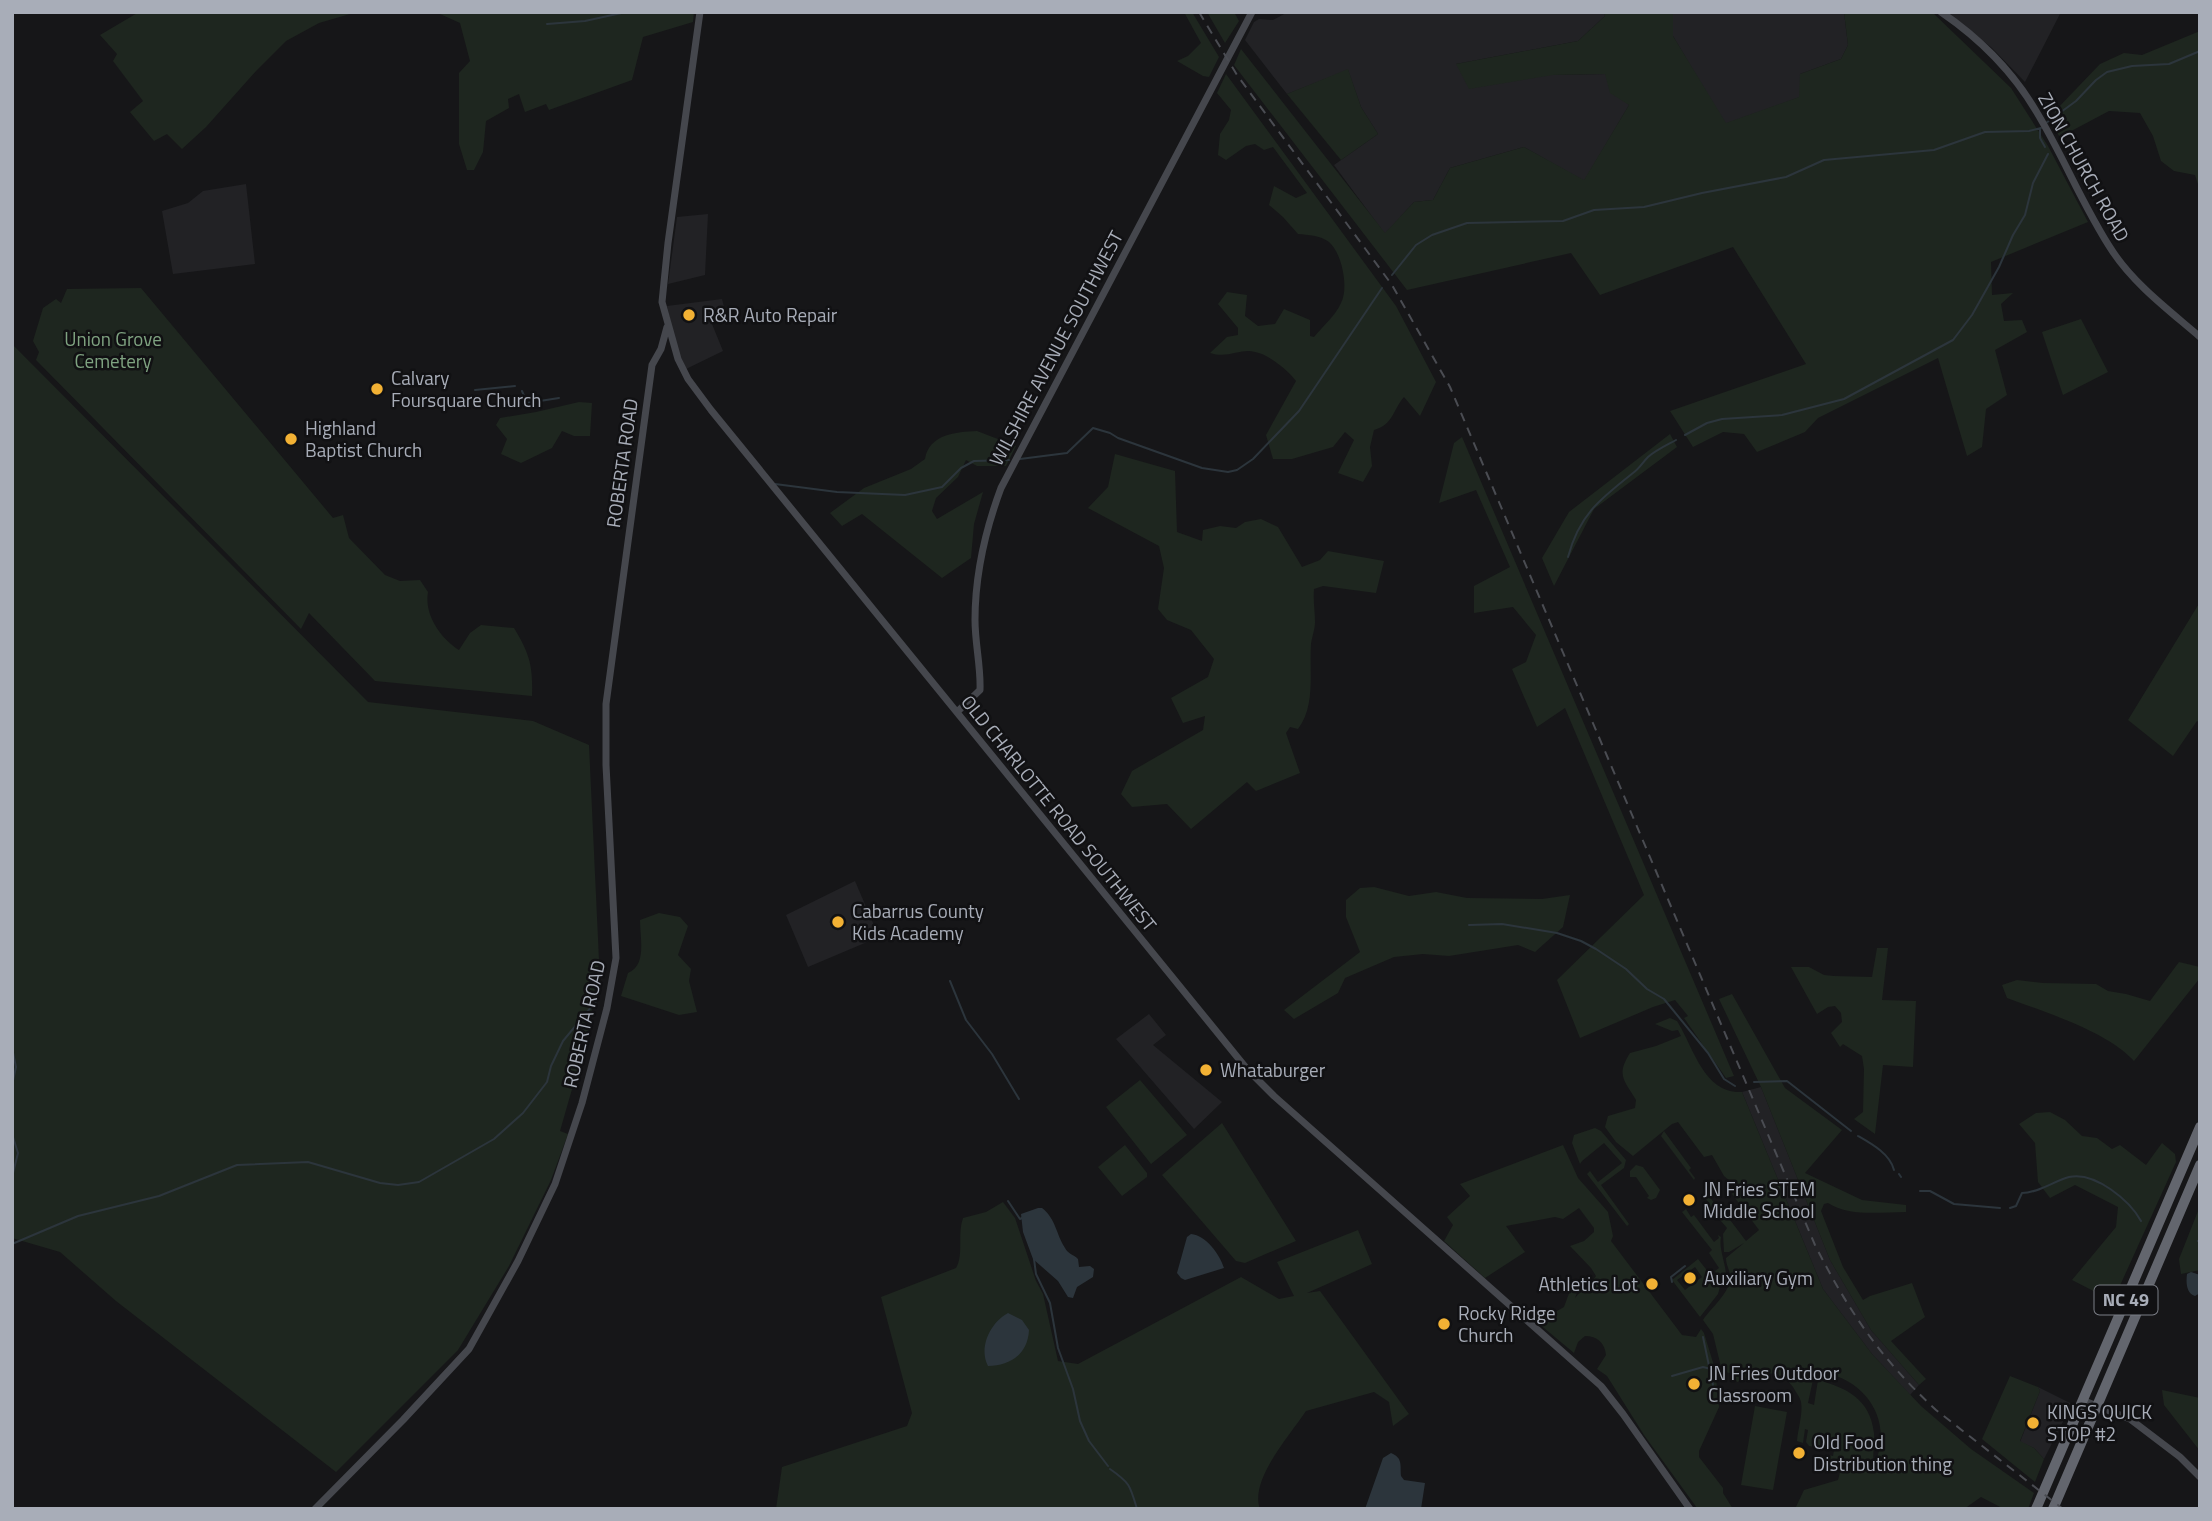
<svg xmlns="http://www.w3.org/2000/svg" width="2212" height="1521" font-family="'Titillium Web',sans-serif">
	<rect width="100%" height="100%" fill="#161618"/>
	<!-- built -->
	<path fill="#222225" d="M1288 12H1604L1605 16 1578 41 1456 64 1553 75 1605 74 1629 105 1584 181 1524 147 1450 168 1433 200 1414 202 1385 234 1334 165 1378 134 1361 107 1348 70 1287 94 1245 40 1254 22 1259 19 1273 20Z
		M1673 12H1844L1848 45 1841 59 1800 74V97L1725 124 1673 36Z
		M1947 12H2061L2025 82 1992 48Z
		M246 184 255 264 173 274 162 211 188 203 203 191Z
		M708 214 705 275 668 284 677 217Z
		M722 299 727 319 712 324 723 351 686 369 676 346 667 306Z
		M855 881 879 937 808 967 786 915Z
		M1149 1014 1166 1035 1153 1045 1222 1102 1194 1129 1116 1039Z
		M1761 1087 1830 1260 1871 1330 1919 1385 1910 1395 1872 1354 1823 1289 1742 1092Z
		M2038 1387 2072 1404 2044 1459 2034 1448 2020 1442 2040 1391Z"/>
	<!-- green -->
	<path fill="#1e261f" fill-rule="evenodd" d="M139 12H357L319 23 286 41 257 70 206 127 182 149 167 134 154 141 130 112 143 101 113 61 117 54 100 35Z
		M422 12H694L693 22 643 37 632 80 549 110 546 104 525 112 519 94 508 99 509 108 486 121 483 152 474 170H467L459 144V73L470 61 460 23 440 14Z
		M1184 12H1192L1219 57 1209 77 1203 76 1177 61 1188 56 1201 43Z
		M1207 12H1234L1239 21 1225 43Z
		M1604 12H1673V36L1726 123 1799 97 1800 74 1841 59 1848 45 1844 12H1932L2011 88 2048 146 2088 222 1991 262 1992 295 2013 293 2001 304 2004 321 2022 320 2027 332 1995 350 2007 395 1986 409 1982 447 1967 456 1938 358 1818 418 1805 432 1757 452 1744 434 1723 432 1693 447 1670 411 1806 364 1733 247 1600 295 1571 253 1407 290 1234 65 1241 49 1385 233 1414 202 1433 200 1450 168 1524 147 1584 180 1629 105 1610 93 1605 74 1553 75 1469 89 1456 64 1578 41 1605 16Z
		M2200 31V190L2195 175 2174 171 2161 161 2153 136 2140 113 2109 111 2060 137 2052 126 2055 111 2100 64 2124 53 2142 55Z
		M1348 69 1361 107 1378 134 1341 160 1287 94Z
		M1226 74 1396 306 1436 382 1420 416 1404 397C1392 411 1394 424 1374 430L1370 447 1372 466 1363 482 1338 473 1354 440 1345 432 1333 447 1292 459H1273L1266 435 1296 381C1288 370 1268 354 1255 352 1241 348 1228 359 1210 353L1227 337 1238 335V328L1218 304 1227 292 1247 295 1245 316 1258 326 1275 324 1284 309 1310 320V336L1314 337C1322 327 1336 315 1341 303 1349 288 1342 253 1329 242 1320 235 1308 235 1298 234L1283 217 1269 205 1274 186 1296 198 1307 193 1273 147 1264 150 1255 144 1246 146 1226 160 1218 155 1220 134 1229 120 1231 110 1217 93Z
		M141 288 333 518 343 515 349 538 385 575 400 581 420 580 428 592C424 614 440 638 459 650L470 633 481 625 514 628C530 654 533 667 532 696L375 681 309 613 301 629 36 360 39 352 33 341 43 308 56 299 61 303 67 289Z
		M2081 319 2108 372 2063 395 2042 332Z
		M12 344 368 702 533 721 589 745 599 960 589 1030 560 1131 568 1134 551 1180 509 1266 458 1350 336 1472 116 1301 60 1252 12 1238Z
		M579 402 592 403 590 436H574L562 431 552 448 521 463 501 454 507 439 496 425 500 418 536 412Z
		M977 431 1016 446 1006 466H977L966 460 958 477 936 498 932 511 937 519 983 492 974 524 971 558 942 578 862 514 842 526 830 513 864 488 911 469 925 459C929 434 956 432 977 431Z
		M1670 434 1677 447 1594 509 1554 586 1542 558 1569 512Z
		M1462 437 1734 1076 1726 1078 1684 1018 1688 1016 1675 1000 1653 1007 1580 1038 1557 980 1644 895 1565 708 1537 727 1512 669 1526 662 1536 635 1513 607 1474 613V586L1510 567 1476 490 1439 503 1454 443Z
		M1115 454 1175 471 1177 532 1202 541 1203 530 1220 526 1236 528 1245 522 1261 519 1278 527 1302 567 1320 560 1328 551 1384 561 1376 593 1323 586 1314 589C1313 601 1315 611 1315 622 1315 629 1312 637 1311 644 1309 671 1316 706 1298 729L1290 727 1286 733 1300 773 1256 791 1247 782 1191 829 1167 804 1132 807 1121 794 1132 771 1203 730 1205 716 1183 723 1171 698 1208 677 1214 659 1191 630 1167 620 1158 609 1164 568 1159 546 1088 508 1108 487Z
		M2200 602V723L2197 721 2173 756 2128 720Z
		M1374 887 1409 896 1436 892 1467 898 1542 899 1570 895 1563 927 1535 952 1518 945 1449 956 1423 954 1394 957 1345 978 1338 993 1294 1019 1284 1010 1360 952 1346 917V900L1360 888Z
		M659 913 680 917 688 926 678 955 691 969 689 981 697 1012 679 1015 621 996 628 973C647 965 640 938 640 920Z
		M1877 948H1888L1882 1000 1916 1001 1913 1067 1883 1065 1875 1134 1854 1119 1863 1112 1864 1069 1862 1056 1843 1044 1840 1047 1831 1033 1842 1022 1841 1013 1835 1006 1828 1007 1817 1014 1791 967H1809L1824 975 1834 976 1872 977Z
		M2179 962 2200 967V978L2134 1061C2107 1031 2044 1012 2007 998L2002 985 2017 980 2043 983 2096 984 2108 991 2126 994 2150 1001Z
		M1732 994 1785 1088 1842 1130 1805 1173 1862 1200 1906 1205V1212C1880 1212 1850 1217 1828 1203L1824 1204 1821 1211 1843 1267 1863 1300 1870 1296 1912 1283 1925 1317 1891 1341 1926 1379 1919 1385 1871 1330 1830 1260 1761 1087 1719 999Z
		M1670 1018 1677 1021C1694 1048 1704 1094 1742 1092L1823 1289 1872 1354 1921 1406 1971 1449 2034 1493 2028 1509H2004L1981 1497 1964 1509H1795L1804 1490 1838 1480 1842 1465 1826 1462 1828 1455 1833 1456 1834 1450 1809 1446 1806 1442 1808 1430 1805 1429 1803 1443 1797 1441C1798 1429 1803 1414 1801 1402 1800 1397 1795 1391 1793 1387 1778 1366 1757 1373 1737 1382L1733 1374 1722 1371 1713 1334 1703 1320C1711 1308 1733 1290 1730 1275 1729 1268 1726 1265 1726 1258L1744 1243 1729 1252H1724L1723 1234 1727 1228 1707 1205 1709 1203 1705 1198 1708 1195 1716 1205 1718 1204 1746 1241 1759 1230 1732 1194 1734 1192 1731 1187 1736 1192 1737 1187 1724 1176 1712 1155 1704 1157 1678 1122 1672 1124 1633 1156 1616 1142 1605 1127 1608 1116 1635 1108 1636 1100C1624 1080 1616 1075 1630 1053L1656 1046 1681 1036 1678 1030 1672 1031 1655 1024ZM1825 1373C1868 1381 1894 1424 1874 1465 1872 1455 1875 1444 1874 1433 1870 1399 1847 1388 1818 1380L1814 1405 1808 1403 1814 1375Z
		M1140 1080 1187 1135 1151 1164 1106 1107Z
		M2050 1112 2065 1120 2082 1136 2097 1138 2112 1149 2120 1145 2146 1165 2162 1143 2175 1154 2176 1162 2113 1301 2072 1280 2116 1227 2118 1207 2075 1185 2050 1198 2038 1182 2035 1143 2019 1124 2036 1113Z
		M1222 1123 1296 1241 1245 1263 1236 1261 1162 1175Z
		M1595 1128 1601 1131 1626 1160 1624 1168 1601 1185 1629 1224 1627 1226 1587 1174 1590 1171 1598 1182 1622 1163 1604 1143 1582 1161 1580 1164 1572 1143 1574 1135Z
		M1664 1131 1691 1168 1689 1170 1695 1178 1694 1180 1661 1136Z
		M1125 1145 1147 1173V1177L1122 1196 1098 1167Z
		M1563 1145 1578 1178 1608 1212 1613 1236 1611 1241 1682 1335 1696 1337 1701 1329 1704 1333 1715 1369 1719 1407 1699 1451V1457L1723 1488V1493L1733 1509 1697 1508 1644 1435 1607 1376 1597 1369 1606 1355C1605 1343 1597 1336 1585 1336L1578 1342 1574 1353 1538 1323 1537 1315H1550L1564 1307 1571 1288 1578 1290 1575 1298 1582 1290 1586 1289 1596 1276 1591 1268 1570 1246 1584 1241 1594 1232V1228L1579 1208 1563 1219 1555 1217 1506 1226 1525 1252 1485 1278 1444 1241 1453 1225 1447 1217 1470 1196 1460 1184Z
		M1636 1165 1643 1167 1660 1190 1656 1198 1651 1200 1647 1198 1649 1196 1636 1177H1630V1171Z
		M1003 1202 1015 1218 1036 1281 1043 1294 1058 1361 1078 1364 1241 1277 1279 1299 1294 1296 1277 1262 1358 1230 1372 1264 1307 1293 1320 1291 1409 1414 1393 1426 1389 1402 1374 1392 1306 1411C1291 1434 1249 1480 1260 1509H776L782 1467 907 1426 912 1413 881 1297 956 1268C964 1254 957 1235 963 1218L986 1212Z
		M2200 1206V1270L2181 1274 2179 1259Z
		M1686 1209 1691 1217 1694 1215 1714 1242 1719 1238 1718 1235 1721 1237C1718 1253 1731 1272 1724 1287L1715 1271 1719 1268 1709 1253 1712 1250 1682 1212Z
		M1698 1259 1720 1287 1718 1294 1700 1317 1672 1280ZM1695 1267 1702 1277 1685 1290 1677 1280Z
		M2010 1376 2038 1387 2040 1391 2020 1441 2034 1448 2044 1459 2035 1482 1982 1439Z
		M2162 1390 2200 1398V1451L2164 1405Z
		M1755 1406 1787 1412 1773 1490 1741 1485Z"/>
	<!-- water -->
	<path fill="#2c353c" d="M1038 1208H1042C1056 1219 1056 1234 1065 1248 1068 1254 1073 1254 1078 1259L1079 1267 1090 1266 1094 1269 1093 1277 1077 1287 1073 1298 1068 1297 1058 1281 1033 1259 1023 1232 1021 1214Z
		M1191 1234C1206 1235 1220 1255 1224 1268L1185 1280 1181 1278 1177 1273 1187 1237Z
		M2191 1272 2200 1275V1293L2195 1296C2186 1293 2186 1282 2187 1274Z
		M1008 1313 1022 1320 1029 1330C1028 1354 1010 1366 988 1366 978 1347 991 1322 1008 1313Z
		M1391 1453C1403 1458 1400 1465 1401 1476L1404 1480 1425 1483 1421 1509H1365L1383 1458Z"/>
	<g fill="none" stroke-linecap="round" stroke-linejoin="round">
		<!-- stream -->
		<path stroke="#2c353c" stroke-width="2" d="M547 24 585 21 626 12
			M2046 123 2076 101 2096 80 2107 72 2132 66 2169 64 2200 51
			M2040 129V138L2045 147
			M1392 275 1416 245 1432 235 1467 223 1563 221 1594 210 1644 207 1702 193 1786 177 1824 160 1934 150 1985 132 2029 131 2041 128
			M475 390 515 386
			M522 391 527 403 559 398
			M1685 435 1707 423 1722 419 1782 415 1844 399 1953 340 1972 315 1999 267 2013 235 2025 215 2033 183 2048 154
			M1020 459 1067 453 1093 428 1110 433 1118 438 1202 468 1228 472 1237 470 1253 459 1299 411 1382 288
			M775 484 837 492 905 495 942 487 961 468 974 461 1009 460
			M1568 557C1579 515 1600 499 1633 473 1639 469 1643 462 1648 457 1656 450 1667 445 1676 440
			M1469 925 1502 924 1557 933 1581 941 1596 949 1626 969 1647 989 1664 999 1708 1053 1724 1079 1735 1086
			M950 981 966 1020 992 1054 1019 1099
			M12 1048 16 1067 12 1085
			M1754 1082 1787 1081 1851 1131
			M12 1134 18 1153 12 1177
			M1858 1136C1872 1144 1890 1154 1894 1170
			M1899 1174 1901 1177
			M1920 1191H1930L1954 1204 2000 1208
			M1008 1201 1020 1219 1022 1218
			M2010 1208 2016 1206 2022 1193C2038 1193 2054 1181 2069 1177 2095 1171 2130 1201 2141 1221
			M2198 1241H2200
			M12 1244 78 1216 159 1196 237 1165 308 1162 380 1183 398 1185 419 1182 494 1139 523 1113 547 1082 551 1066 563 1041 597 1000
			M1034 1259 1036 1274 1050 1303 1058 1348 1073 1389 1080 1421 1089 1441 1108 1466
			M1672 1282 1671 1277 1685 1266
			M1703 1337 1713 1385
			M1672 1376 1703 1367 1711 1369
			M1110 1469C1130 1483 1130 1485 1137 1509"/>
		<!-- secondary -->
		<path stroke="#45474d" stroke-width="7" d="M700 12 668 243 662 302 678 359 688 379 711 410 1247 1069 1274 1096 1601 1386 1623 1414 1690 1509
			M1941 12C1979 38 2013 72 2036 111 2064 157 2083 207 2113 252 2135 285 2170 311 2200 337
			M957 712 980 690C981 667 975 644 975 620 975 574 985 531 1001 488L1252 12
			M2082 1400 2130 1419 2180 1457 2200 1477
			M315 1509 403 1420 469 1349 518 1261 555 1184 582 1103 607 1008 616 958 606 765V704L652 365 661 349 667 327"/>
		<!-- highway -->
		<path stroke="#63666e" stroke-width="10" d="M2036 1509 2200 1127
			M2053 1509 2200 1165"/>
		<!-- rail -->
		<path stroke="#4a4c52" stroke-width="2" stroke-dasharray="9 7" stroke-linecap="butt" d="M1199 12 1237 75 1392 285 1450 387 1815 1245C1849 1312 1881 1359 1936 1410L2063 1509"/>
	</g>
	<!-- markers -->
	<g fill="#f2b134" stroke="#111113" stroke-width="2.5">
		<circle cx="689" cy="315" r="7"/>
		<circle cx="377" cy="389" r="7"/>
		<circle cx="291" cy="439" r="7"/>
		<circle cx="838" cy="922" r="7"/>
		<circle cx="1206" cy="1070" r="7"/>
		<circle cx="1689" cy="1200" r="7"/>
		<circle cx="1690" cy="1278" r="7"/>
		<circle cx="1652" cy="1284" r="7"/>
		<circle cx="1444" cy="1324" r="7"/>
		<circle cx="1694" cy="1384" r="7"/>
		<circle cx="2033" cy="1423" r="7"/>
		<circle cx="1799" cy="1453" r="7"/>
	</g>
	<g text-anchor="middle" stroke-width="5" stroke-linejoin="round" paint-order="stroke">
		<!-- shield labels -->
		<rect fill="#111113" stroke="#7b7e86" stroke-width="2" x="2094.5" y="1285.5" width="63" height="29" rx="5"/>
		<g font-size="18" font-weight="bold" fill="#a8adb8">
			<text x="2126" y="1306">NC 49</text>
		</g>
		<!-- street labels -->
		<g font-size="19" fill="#a8adb8" stroke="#111113">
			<text transform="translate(2084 167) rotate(61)" y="7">ZION CHURCH ROAD</text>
			<text transform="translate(1056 348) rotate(-62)" y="7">WILSHIRE AVENUE SOUTHWEST</text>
			<text transform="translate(622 463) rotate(-82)" y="7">ROBERTA ROAD</text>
			<text transform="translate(1059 813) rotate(51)" y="7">OLD CHARLOTTE ROAD SOUTHWEST</text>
			<text transform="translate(584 1024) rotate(-77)" y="7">ROBERTA ROAD</text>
		</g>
		<!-- poi labels -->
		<g font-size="19" fill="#a8adb8" stroke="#111113" text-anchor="start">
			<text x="703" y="322">R&amp;R Auto Repair</text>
			<text x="391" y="385">Calvary<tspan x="391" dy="22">Foursquare Church</tspan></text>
			<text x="305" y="435">Highland<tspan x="305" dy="22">Baptist Church</tspan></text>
			<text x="852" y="918">Cabarrus County<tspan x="852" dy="22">Kids Academy</tspan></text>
			<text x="1220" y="1077">Whataburger</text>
			<text x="1703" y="1196">JN Fries STEM<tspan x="1703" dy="22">Middle School</tspan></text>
			<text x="1704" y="1285">Auxiliary Gym</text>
			<text x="1638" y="1291" text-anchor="end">Athletics Lot</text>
			<text x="1458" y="1320">Rocky Ridge<tspan x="1458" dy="22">Church</tspan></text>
			<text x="1708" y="1380">JN Fries Outdoor<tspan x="1708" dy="22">Classroom</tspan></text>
			<text x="2047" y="1419">KINGS QUICK<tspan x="2047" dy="22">STOP #2</tspan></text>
			<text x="1813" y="1449">Old Food<tspan x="1813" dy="22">Distribution thing</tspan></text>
		</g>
		<!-- park labels -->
		<g font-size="19" fill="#7fa381" stroke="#111113">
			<text x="113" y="346">Union Grove<tspan x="113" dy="22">Cemetery</tspan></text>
		</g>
	</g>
	<!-- border -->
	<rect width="2212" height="1521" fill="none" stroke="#a8adb8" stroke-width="28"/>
</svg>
